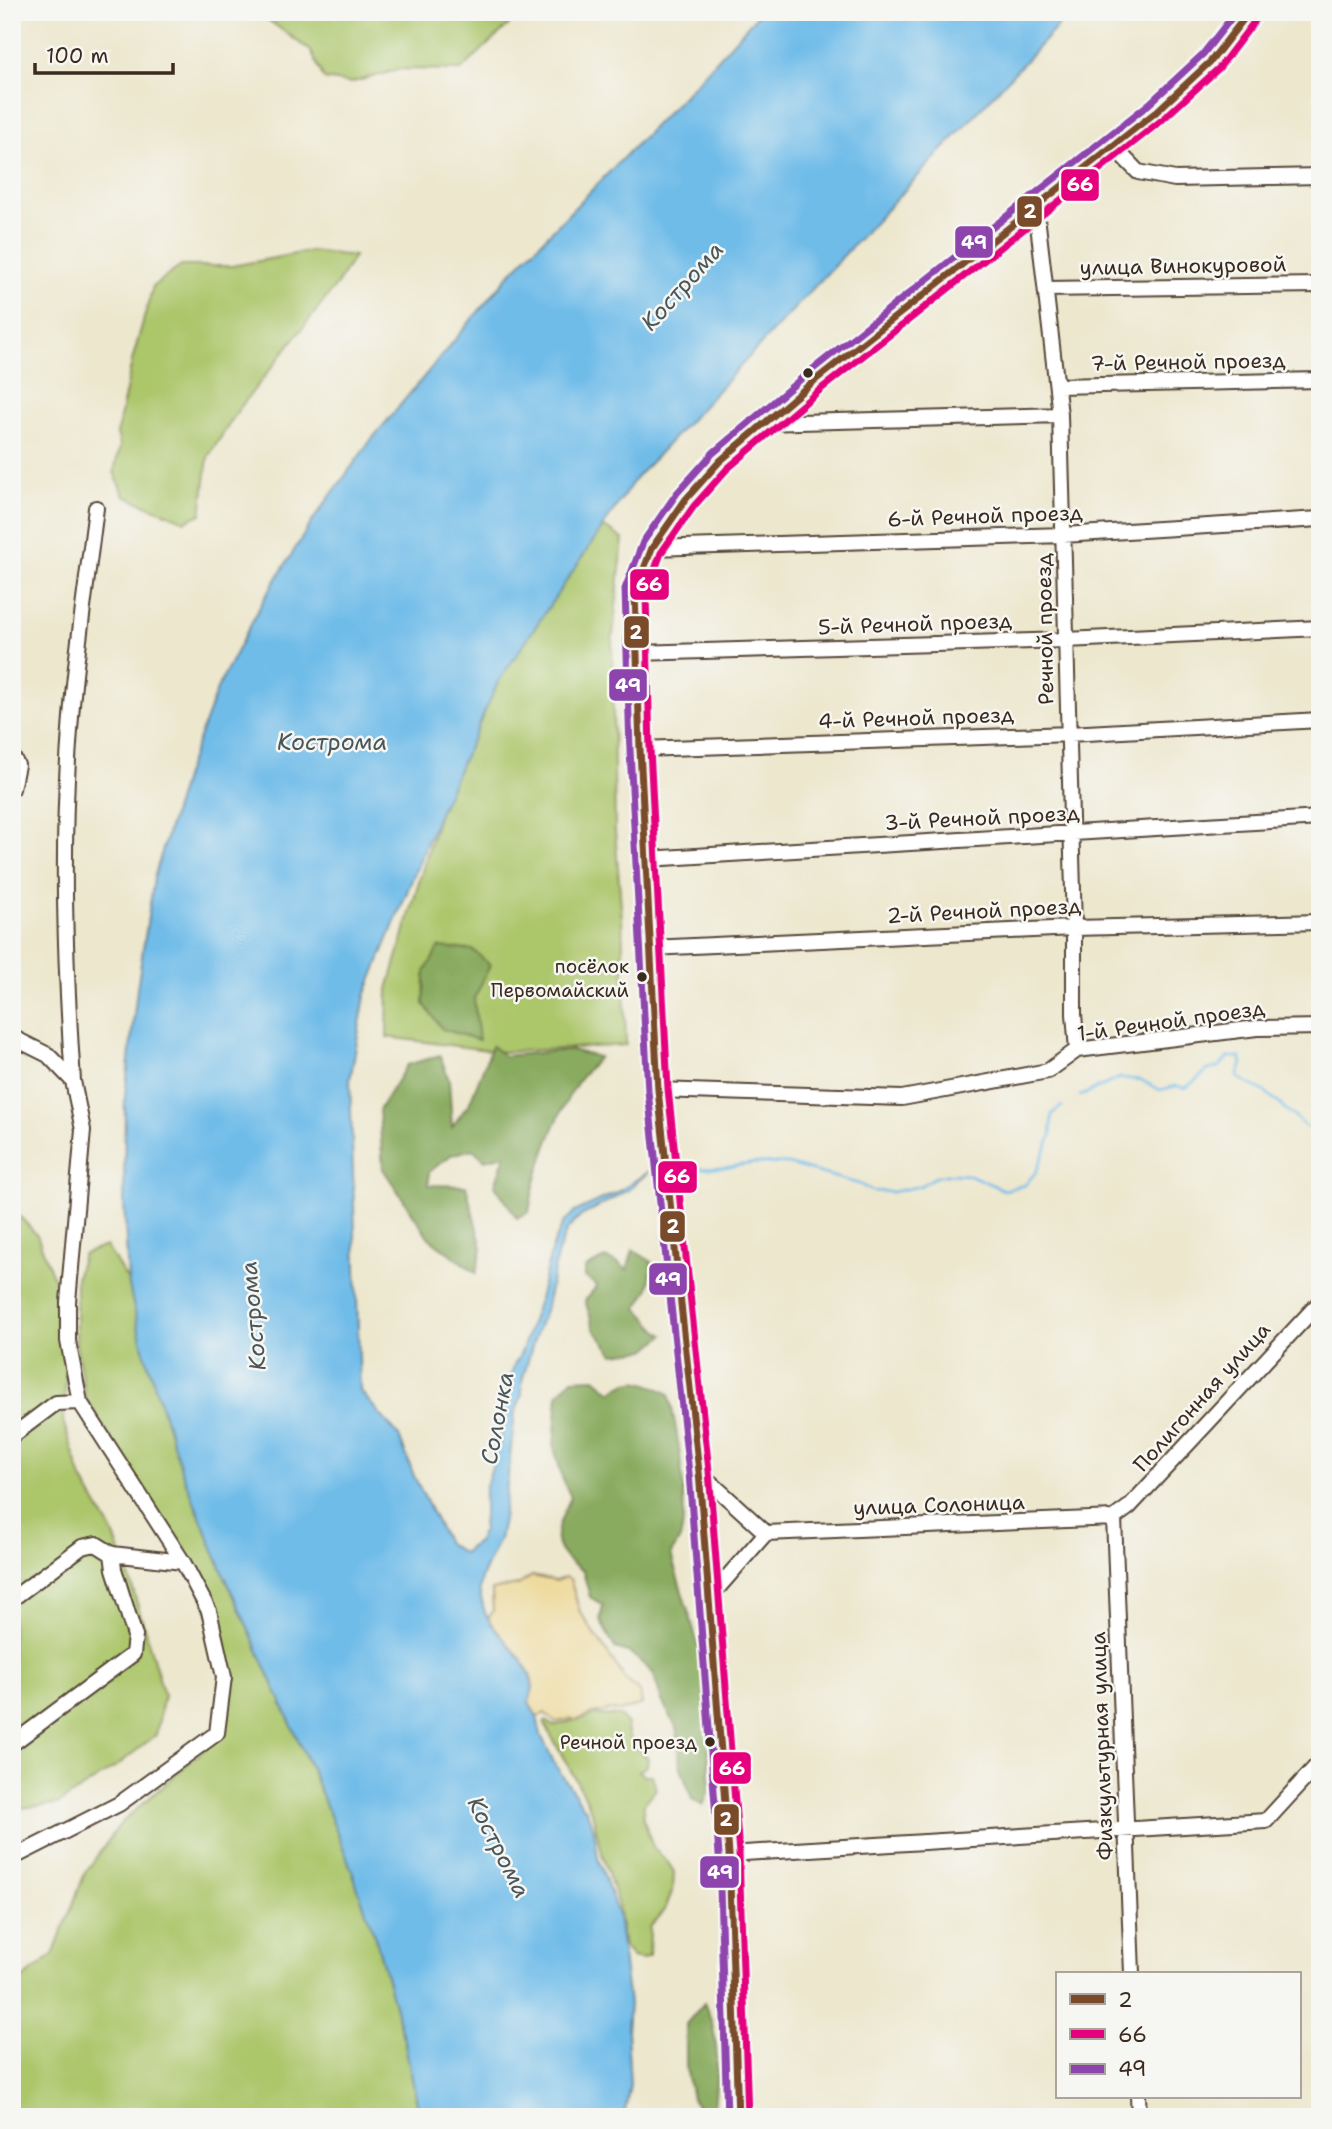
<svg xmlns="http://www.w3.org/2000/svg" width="1332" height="2129" font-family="'Shantell Sans',sans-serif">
	<rect width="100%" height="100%" fill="#f6f6f2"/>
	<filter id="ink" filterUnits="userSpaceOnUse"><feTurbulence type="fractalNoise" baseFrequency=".0143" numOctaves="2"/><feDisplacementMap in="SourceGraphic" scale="14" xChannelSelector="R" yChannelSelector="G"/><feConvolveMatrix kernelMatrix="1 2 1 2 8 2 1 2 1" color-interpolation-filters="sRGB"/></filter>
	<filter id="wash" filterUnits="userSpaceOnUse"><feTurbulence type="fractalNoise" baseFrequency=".00686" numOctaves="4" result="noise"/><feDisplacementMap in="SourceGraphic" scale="28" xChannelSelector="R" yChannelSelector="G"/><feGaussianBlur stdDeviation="1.57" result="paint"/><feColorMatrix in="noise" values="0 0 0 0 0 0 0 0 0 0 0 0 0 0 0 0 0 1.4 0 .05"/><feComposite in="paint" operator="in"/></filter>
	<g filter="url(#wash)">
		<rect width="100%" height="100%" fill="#ede7ce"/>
		<!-- green -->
		<path fill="#acc66b" stroke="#747844" stroke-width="2" d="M260 12H522L461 70 401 69 350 83 324 79 311 51 260 14Z
			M311 251 354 256 338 283 239 409 208 457 201 514 185 521 124 496 114 472 120 446 117 433 132 361 153 286 181 266H232Z
			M603 526 623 539 612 645 615 832 622 918 626 1045 503 1052 387 1037 388 989 439 813 498 682Z
			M12 1208 37 1235 58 1290 66 1380 63 1421 82 1479 113 1533 129 1576 164 1695 156 1735 118 1765 58 1804 12 1809Z
			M106 1246 128 1281 143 1348 183 1475 223 1572 313 1773 348 1860 377 1943 405 2044 420 2117H12V1987L53 1955 85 1873 121 1823 217 1738 228 1720 230 1674 193 1568 86 1399 76 1345V1278L83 1254Z
			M596 1715 620 1716 627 1724C627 1741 635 1747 648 1758L647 1766 639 1771 644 1775H652L656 1789 644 1804 643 1818 654 1849 667 1861 674 1872 673 1889 665 1910 650 1927 649 1956 643 1959 632 1957 624 1947 618 1905 603 1857 593 1816 586 1798 544 1723 546 1721 553 1726Z"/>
		<!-- forest -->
		<path fill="#89ab5f" stroke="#626a3e" stroke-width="2" d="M439 947 473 950 490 965 474 999 479 1040 442 1029 424 1004 425 972Z
			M492 1046 504 1056 571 1050 599 1057C592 1065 583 1074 577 1083 555 1117 535 1172 529 1212L517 1218 495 1185 505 1155 485 1160 473 1149 451 1155 429 1172V1185L466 1186 482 1248 476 1273 429 1238 383 1169 379 1110 407 1065 440 1055 449 1080 452 1127 470 1102Z
			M633 1250 652 1262 649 1288 637 1308C648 1316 652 1328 664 1335L646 1350 614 1354 594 1329 585 1300 597 1286 585 1277V1268L605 1258 620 1264 627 1270Z
			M595 1378 611 1392C635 1374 645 1382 669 1394 677 1430 689 1498 681 1535 680 1541 674 1548 671 1554 677 1579 686 1603 693 1627 705 1668 709 1715 709 1757 710 1775 712 1789 703 1805L692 1799 680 1765 677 1728 662 1701 653 1673 631 1653 615 1648 600 1620 603 1605 590 1597 583 1571C545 1548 555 1531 571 1497L563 1481 554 1447 558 1394 572 1379Z
			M704 2003C722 2037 717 2080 713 2117H708L692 2099 686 2066V2024Z"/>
		<!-- sand -->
		<path fill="#eeda9e" stroke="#94825e" stroke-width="2" d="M532 1576 556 1581 565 1577 570 1579 580 1612 626 1680 640 1692 642 1704 619 1712 610 1710 592 1714 575 1721 571 1719 555 1722 545 1713 537 1717 529 1703C529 1698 533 1691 533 1686 532 1667 499 1636 488 1619L493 1611 492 1590 518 1585Z"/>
		<!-- water -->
		<path fill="#6fbce9" stroke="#557384" stroke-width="2" d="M760 12H1071L635 479 498 682 439 813 365 996 350 1080 360 1391 399 1436 414 1476 447 1543 463 1553 478 1541 483 1530 485 1489 500 1442 502 1408 514 1365 521 1353 538 1303 552 1248 563 1223 574 1212 618 1192 649 1171 629 1190 581 1216 567 1230 558 1252 546 1307 533 1343 522 1381V1396L515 1412 503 1520 499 1539 481 1578 479 1590 485 1613 492 1625 522 1660 530 1675 533 1687 529 1703 537 1717 541 1735 555 1765 586 1810 594 1830 598 1858 618 1915 629 2004 627 2031 630 2085 624 2117H420L405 2044 377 1943 348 1860 313 1773 223 1572 183 1475 143 1348 128 1281 124 1202 125 1095 137 989 154 878 185 775 218 687 264 599 313 520 371 440 509 275 697 82Z"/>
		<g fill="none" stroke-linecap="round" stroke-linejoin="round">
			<!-- stream -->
			<path stroke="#6fbce9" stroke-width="2.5" d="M1080 1096 1120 1078 1141 1080 1160 1090 1176 1086 1186 1088 1208 1070 1219 1067 1229 1057H1240L1242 1064 1237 1077 1267 1093 1305 1126 1320 1134
				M684 1169 723 1168 755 1163 788 1164 859 1184 872 1191 892 1192 920 1186 935 1177 952 1174 970 1175 1004 1190 1025 1185 1036 1172 1051 1136 1052 1114 1062 1106"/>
		</g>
	</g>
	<g filter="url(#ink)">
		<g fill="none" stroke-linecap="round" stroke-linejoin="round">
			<defs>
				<path id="minor" d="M1113 146 1138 172 1175 179 1320 176
					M1036 207 1060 415 1074 928V1014L1077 1050
					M1046 289 1320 285
					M1057 386 1320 380
					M762 423 1060 415
					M652 548 1063 535 1320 519
					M637 653 1066 640 1320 628
					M640 749 1069 734 1320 720
					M12 756 17 765 12 789
					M647 859 1320 818
					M651 948 1074 928 1320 922
					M12 1037 48 1055 73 1081 83 1130 68 1302V1341L80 1402 183 1562 209 1611 224 1677 217 1733 119 1804 12 1858
					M73 1081C65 964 61 847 70 730 75 656 87 582 96 508
					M658 1090 902 1098 1048 1071 1077 1050 1257 1028 1320 1027
					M12 1436 56 1403 80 1402
					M699 1472 766 1533
					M1114 1518 1132 1973
					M1114 1518 1129 1507 1320 1302
					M766 1533 1114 1518
					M709 1598 766 1533
					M12 1599 82 1547 96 1544 112 1554 183 1562
					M12 1744 133 1654 135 1636 114 1569 112 1554
					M729 1854 1266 1821 1320 1762
					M1138 2096 1139 2117
					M738 2117 729 1854 720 1741 699 1472 658 1090 640 749 635 592 652 548 686 499 720 461 814 381 1156 112 1211 61 1249 12"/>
			</defs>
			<!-- minor casing -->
			<use href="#minor" stroke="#564638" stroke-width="18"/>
			<!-- minor -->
			<use href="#minor" stroke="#fff" stroke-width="14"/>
			<defs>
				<path id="bus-1" d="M738 2117 729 1854 699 1472 658 1090 640 749 635 592 652 548 686 499 720 461 814 381 1156 112 1211 61 1249 12"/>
				<path id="bus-2" d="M748 2117 739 1853 709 1471 668 1089 650 749 646 594 661 553 694 506 727 469 821 389 1162 120 1219 68 1257 18"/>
				<path id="bus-3" d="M727 2117 719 1855 689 1473 648 1091 630 750 625 589 643 542 677 493 713 453 808 373 1149 104 1203 54 1236 12"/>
			</defs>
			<!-- bus-1 casing -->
			<use href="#bus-1" stroke="#f6f6f2" stroke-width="12"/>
			<!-- bus-2 casing -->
			<use href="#bus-2" stroke="#f6f6f2" stroke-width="12"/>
			<!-- bus-3 casing -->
			<use href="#bus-3" stroke="#f6f6f2" stroke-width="12"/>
			<!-- bus-1 -->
			<use href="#bus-1" stroke="#7a4b2a" stroke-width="7"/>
			<!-- bus-2 -->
			<use href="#bus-2" stroke="#e5007d" stroke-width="7"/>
			<!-- bus-3 -->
			<use href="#bus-3" stroke="#8e44ad" stroke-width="7"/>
		</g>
	</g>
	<!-- markers -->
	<g fill="#3b2a1e" stroke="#f6f6f2" stroke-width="2.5">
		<circle cx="808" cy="373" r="6"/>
		<circle cx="642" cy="977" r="6"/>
		<circle cx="710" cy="1742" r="6"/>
	</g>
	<g text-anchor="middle" stroke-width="5" stroke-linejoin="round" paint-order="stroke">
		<!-- bus labels -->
		<g font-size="19" fill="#3b2a1e" stroke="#f6f6f2" text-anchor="end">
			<text x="629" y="973">посёлок<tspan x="629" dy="24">Первомайский</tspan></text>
			<text x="697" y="1749">Речной проезд</text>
		</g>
		<!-- street labels -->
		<g font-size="21" fill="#3b2a1e" stroke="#f6f6f2">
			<text transform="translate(1183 266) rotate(-1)" y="7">улица Винокуровой</text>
			<text transform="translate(1188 362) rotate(-1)" y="7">7-й Речной проезд</text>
			<text transform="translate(985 516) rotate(-2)" y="7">6-й Речной проезд</text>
			<text transform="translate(915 624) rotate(-2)" y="7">5-й Речной проезд</text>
			<text transform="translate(1045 629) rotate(-91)" y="7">Речной проезд</text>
			<text transform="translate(916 718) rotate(-2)" y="7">4-й Речной проезд</text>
			<text transform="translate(982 818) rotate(-3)" y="7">3-й Речной проезд</text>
			<text transform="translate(984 911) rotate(-3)" y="7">2-й Речной проезд</text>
			<text transform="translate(1171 1021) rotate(-8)" y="7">1-й Речной проезд</text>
			<text transform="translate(1202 1397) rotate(-48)" y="7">Полигонная улица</text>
			<text transform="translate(939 1505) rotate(-2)" y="7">улица Солоница</text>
			<text transform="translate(1102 1746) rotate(-92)" y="7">Физкультурная улица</text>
		</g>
		<!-- water labels -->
		<g font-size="23" font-style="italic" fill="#4b565b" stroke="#f6f6f2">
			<text transform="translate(682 286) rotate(-48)" y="8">Кострома</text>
			<text x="332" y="750">Кострома</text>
			<text transform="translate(253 1316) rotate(-95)" y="8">Кострома</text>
			<text transform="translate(497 1418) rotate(-79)" y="8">Солонка</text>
			<text transform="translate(499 1847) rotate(63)" y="8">Кострома</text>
		</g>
	</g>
	<g stroke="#f6f6f2" stroke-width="2.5">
		<rect x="1060" y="168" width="40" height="34" rx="7" fill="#e5007d"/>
		<rect x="1016" y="195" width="27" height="33" rx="7" fill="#7a4b2a"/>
		<rect x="954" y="225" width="40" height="34" rx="7" fill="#8e44ad"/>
		<rect x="629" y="568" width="41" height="33" rx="7" fill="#e5007d"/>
		<rect x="623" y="615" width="27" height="34" rx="7" fill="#7a4b2a"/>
		<rect x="608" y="668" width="40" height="34" rx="7" fill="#8e44ad"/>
		<rect x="657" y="1160" width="41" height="34" rx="7" fill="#e5007d"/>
		<rect x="659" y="1210" width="27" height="33" rx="7" fill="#7a4b2a"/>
		<rect x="648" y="1262" width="40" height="34" rx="7" fill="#8e44ad"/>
		<rect x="712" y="1751" width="40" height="34" rx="7" fill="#e5007d"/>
		<rect x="713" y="1803" width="27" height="33" rx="7" fill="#7a4b2a"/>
		<rect x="699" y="1855" width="41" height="34" rx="7" fill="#8e44ad"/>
	</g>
	<g font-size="19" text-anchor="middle" font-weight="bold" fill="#fff">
		<text x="1080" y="191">66</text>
		<text x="1030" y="218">2</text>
		<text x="974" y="249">49</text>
		<text x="649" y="591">66</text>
		<text x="636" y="639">2</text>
		<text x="628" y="692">49</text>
		<text x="677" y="1183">66</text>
		<text x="673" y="1233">2</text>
		<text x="668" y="1286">49</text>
		<text x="732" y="1775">66</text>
		<text x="726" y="1826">2</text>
		<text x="720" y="1879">49</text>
	</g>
	<!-- margin -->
	<rect width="1332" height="2129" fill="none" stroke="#f6f6f2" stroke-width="42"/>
	<!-- legend -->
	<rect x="1056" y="1972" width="245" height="126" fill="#f6f6f2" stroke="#aba49d" stroke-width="2"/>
	<rect x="1070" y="1994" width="35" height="10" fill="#7a4b2a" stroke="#aba49d" stroke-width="2"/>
	<text x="1118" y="2007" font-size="21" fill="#3b2a1e">2</text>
	<rect x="1070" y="2029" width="35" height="10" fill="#e5007d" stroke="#aba49d" stroke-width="2"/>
	<text x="1118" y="2042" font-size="21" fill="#3b2a1e">66</text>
	<rect x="1070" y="2064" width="35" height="10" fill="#8e44ad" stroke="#aba49d" stroke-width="2"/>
	<text x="1118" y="2076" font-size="21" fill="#3b2a1e">49</text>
	<!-- scale -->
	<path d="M35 63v10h138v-10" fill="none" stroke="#3b2a1e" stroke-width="3.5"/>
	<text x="46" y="63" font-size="21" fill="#3b2a1e" stroke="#f6f6f2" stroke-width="5" paint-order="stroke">100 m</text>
</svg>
